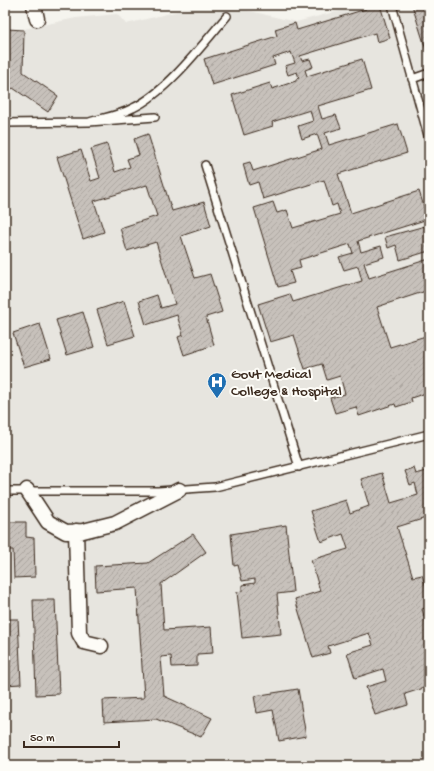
<svg xmlns="http://www.w3.org/2000/svg" width="434" height="771" font-family="'Gochi Hand',sans-serif">
	<defs>
		<pattern id="building-hatch" width="6" height="6" patternUnits="userSpaceOnUse"><rect width="6" height="6" fill="#c7c1bb"/><path d="M-1 1l2-2M0 6l6-6M5 7l2-2" fill="none" stroke="#aca6a0"/></pattern>
	</defs>
	<rect width="100%" height="100%" fill="#f5f4ee"/>
	<filter id="ink" filterUnits="userSpaceOnUse"><feTurbulence type="fractalNoise" baseFrequency=".025" numOctaves="2"/><feDisplacementMap in="SourceGraphic" scale="8" xChannelSelector="R" yChannelSelector="G"/><feConvolveMatrix kernelMatrix="1 2 1 2 8 2 1 2 1" color-interpolation-filters="sRGB"/></filter>
	<g filter="url(#ink)">
		<!-- built -->
		<path fill="#e7e5df" d="M203 5H242V9L296 22 362 5H429V766H5V33L76 18 117 14 126 24Z"/>
		<!-- building -->
		<path fill="url(#building-hatch)" stroke="#3b2a1e" d="M365 5H380L390 38 377 42 375 33 300 56 302 61 310 59 313 67 305 70 307 76 362 59 371 90 318 106 322 119 336 115 341 128 325 133 329 145 398 124 407 153 338 174 351 213 419 191 428 219 358 241 361 252 381 246 384 257 364 263 369 278 429 259V290L377 307 390 347 429 335V392L411 398 412 402 396 407 395 404 359 416 356 407 335 413 330 398 345 394 340 376 327 380 322 364 305 369 294 335 270 342 258 304 290 294 293 302 362 281 358 266 344 270 339 257 353 253 350 244 299 260 301 268 290 271 294 283 278 287 254 208 273 202 277 213 287 210 293 228 340 214 337 204 332 206 324 180 263 199 258 182 249 185 243 164 250 162 253 171 322 149 317 134 302 139 298 126 313 121 310 110 272 122 273 126 244 135 232 95 270 83 272 89 296 81V79L299 78 297 72 288 75 285 66 295 63 291 52 273 58 275 65 212 85 204 59 277 36 275 29 295 23 297 30 366 9Z
			M412 5H429V55L428 56Z
			M7 29 24 30 23 72 58 96 48 112 13 88 5 93Z
			M148 134 172 211 204 202 211 226 181 236 195 278 210 274 222 312 206 317 214 345 184 355 178 337 183 335 177 315 146 325 139 301 157 295 161 308 175 304 156 242 127 251 120 228 157 216 147 185 94 201 104 232 83 239 57 157 81 150 91 181 100 178 91 149 107 144 115 172 130 167 127 159 139 155 134 139Z
			M425 226 429 241V251L400 260 396 245 388 248 385 237Z
			M124 301 135 336 108 344 97 310Z
			M83 312 94 347 67 355 56 320Z
			M40 324 51 359 24 367 13 333Z
			M414 468 416 474 427 471 429 517 397 527 413 577 422 575 429 596V607L422 609 429 633V693L427 687 405 694 408 705 375 715 366 687 386 681 383 669 355 678 347 653 373 645 369 633 328 646 330 653 313 658 295 599 320 591 311 560 348 549 343 534 321 542 311 511 346 500 350 513 369 506 361 479 382 473 391 503 418 495 415 483 410 485 405 471Z
			M5 522H26V537L34 538 35 577 14 578 13 550H5Z
			M286 525 293 592 277 594 281 634 242 638 237 592 242 591V585L255 583V579L242 581 238 565 234 566 231 534Z
			M193 534 206 552 161 584 164 630 211 627 213 653 197 654V666L172 667 171 656 161 657 164 696 212 718 201 737 156 719 104 722 103 700 144 698 137 588 96 591 95 566 148 563Z
			M33 600H55L59 694 36 695Z
			M5 619H18L21 684 5 685Z
			M298 689 306 736 279 741 273 710 257 713 254 696Z"/>
		<g fill="none" stroke-linecap="round" stroke-linejoin="round">
			<defs>
				<path id="service" d="M392 5 429 139
					M412 79 429 73
					M89 122C103 118 120 115 133 108 166 93 204 43 227 16
					M5 123 89 122 155 117
					M205 165 299 467
					M5 491H158L215 487 429 434"/>
				<path id="minor" d="M34 5 37 19
					M27 490 48 522 66 532 83 531 115 523 179 490
					M76 531 79 633 84 642 101 646"/>
			</defs>
			<!-- service casing -->
			<use href="#service" stroke="#3b2a1e" stroke-width="10"/>
			<!-- minor casing -->
			<use href="#minor" stroke="#3b2a1e" stroke-width="17"/>
			<!-- service -->
			<use href="#service" stroke="#fdfcf7" stroke-width="7"/>
			<!-- minor -->
			<use href="#minor" stroke="#fdfcf7" stroke-width="14"/>
		</g>
	</g>
	<!-- icons -->
	<defs>
		<symbol id="hospital-pin" viewBox="-11 -11 22 30"><path d="M0 17L-7.5 6A9.5 9.5 0 1 1 7.5 6Z" fill="#1f6fb2" stroke="#fdfcf7"/><path d="M-5-5h3v3.5h4V-5h3V5h-3V1.5h-4V5h-3Z" fill="#fff"/></symbol>
	</defs>
	<g fill-rule="evenodd">
		<use href="#hospital-pin" x="206" y="371" width="22" height="30"/>
	</g>
	<g text-anchor="middle" stroke-width="4" stroke-linejoin="round" paint-order="stroke">
		<!-- poi labels -->
		<g font-size="15" fill="#3b2a1e" stroke="#fdfcf7" text-anchor="start">
			<text x="231" y="378">Govt Medical<tspan x="231" dy="17">College &amp; Hospital</tspan></text>
		</g>
	</g>
	<!-- margin -->
	<rect width="434" height="771" fill="none" stroke="#fdfcf7" stroke-width="20"/>
	<rect x="10" y="10" width="414" height="751" fill="none" stroke="#3b2a1e" stroke-width="1.5" filter="url(#ink)"/>
	<!-- scale -->
	<path d="M24 741v6h95v-6" fill="none" stroke="#3b2a1e" stroke-width="2"/>
	<text x="30" y="741" font-size="12" fill="#3b2a1e" stroke="#fdfcf7" stroke-width="3" paint-order="stroke">50 m</text>
</svg>
